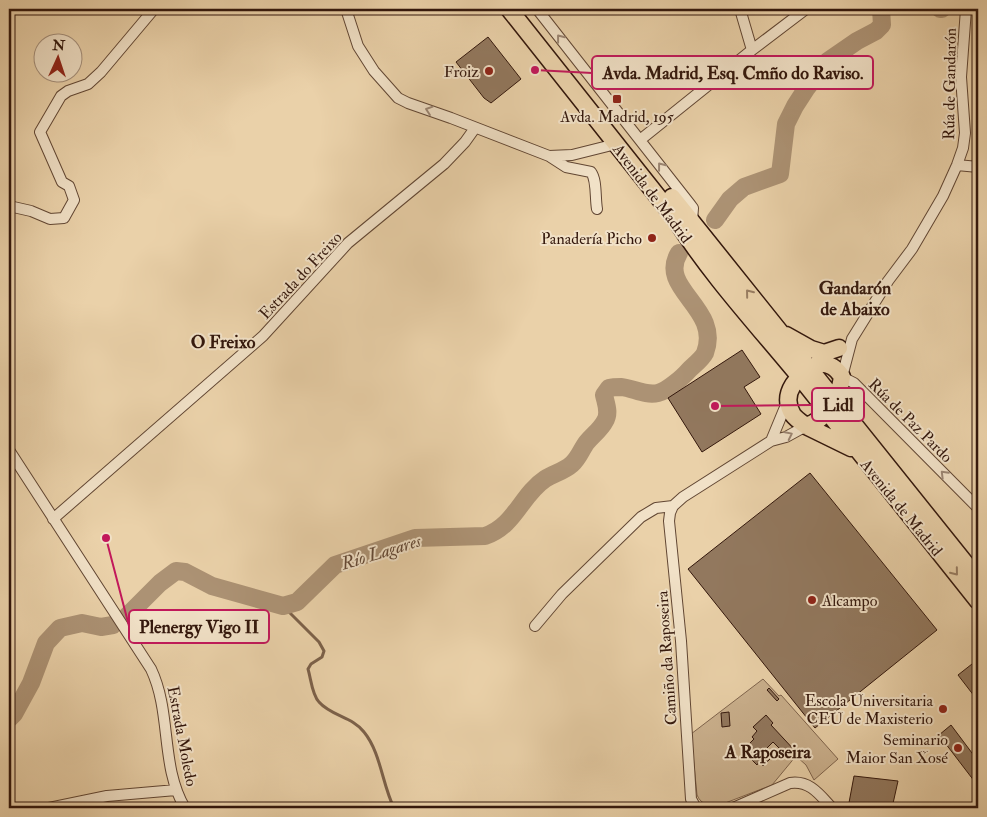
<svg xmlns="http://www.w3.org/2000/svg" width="987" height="817" font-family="'IM FELL Double Pica',serif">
	<rect width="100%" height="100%" fill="#ead1a9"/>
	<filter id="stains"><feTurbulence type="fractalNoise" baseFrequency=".004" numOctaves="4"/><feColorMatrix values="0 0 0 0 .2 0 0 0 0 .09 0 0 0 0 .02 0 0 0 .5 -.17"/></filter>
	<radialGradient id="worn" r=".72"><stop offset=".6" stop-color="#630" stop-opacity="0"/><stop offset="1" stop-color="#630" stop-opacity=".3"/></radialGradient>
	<!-- green -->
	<path fill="#cbb18e" stroke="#7f644d" d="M763 679 779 696 781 695 838 759 814 780 806 765 796 756 772 785 720 805C711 807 701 805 697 795L691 734Z"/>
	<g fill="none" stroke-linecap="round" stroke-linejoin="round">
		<!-- stream -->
		<path stroke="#7c614a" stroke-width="3" d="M283 606 319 642 324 651 322 657 311 664 308 669C311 679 312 695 319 702 331 716 353 717 364 732 381 753 382 784 394 808"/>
		<!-- river -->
		<path stroke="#ac9274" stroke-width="18" d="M940 9H942
			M715 220 730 199 744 187 780 174 786 124 795 106 806 89 828 61 857 41 876 31 882 25 881 9
			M127 616 160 583 176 571 185 572 212 586 283 606 297 602 335 565 415 538 485 536C515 526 521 495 545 479 554 473 563 472 572 464 579 458 582 448 587 442 593 435 601 429 605 421 610 413 606 404 604 395L609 388C613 387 617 387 621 387 633 388 645 396 658 393 667 391 683 377 689 370 694 365 702 359 705 353 722 308 657 289 679 253
			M9 719 14 714 31 683 46 643 60 628 82 623 101 627 113 625"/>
	</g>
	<!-- building -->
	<path fill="#92785e" stroke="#33170c" d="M488 37 521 79 491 103 484 98 456 62Z
		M742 350 760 377 744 387 761 414 702 452 668 398Z
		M810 473 937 630 815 728 688 569Z
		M972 664 978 672V701L958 675Z
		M769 688 779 699 777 701 767 690Z
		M729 712 730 726 722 727 721 713Z
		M766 715 773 723 771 725 797 753 790 759 773 742 763 752 770 759 763 766 759 762 757 765 752 760 754 757 745 748 754 739 752 737 757 731 753 727Z
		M951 725 978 761V786L939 735Z
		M854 776 898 781 892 808H848Z"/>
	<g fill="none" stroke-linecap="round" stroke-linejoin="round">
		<defs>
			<path id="minor" d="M346 9 358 46 374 71 398 98 408 103 451 118 549 156 572 155 616 144
				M537 9 690 204 693 208 692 221
				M740 9 752 50
				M966 9 961 77 965 133 963 148 957 165 943 196 912 249 888 281 852 339 842 377 854 383 978 508
				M640 140 752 50 806 9
				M549 156 566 167 591 172C597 180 595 198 597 209
				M957 165 978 167
				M9 206 31 211 50 219 64 218 74 200 69 186 62 182 40 132 61 96 68 91 88 84 101 72 154 9
				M771 441 788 400
				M9 450 151 669C172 713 160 766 185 808
				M53 519 263 336 348 243 444 164 465 142 475 128
				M535 626 562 594 641 517 656 508 673 506
				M49 808 107 796 176 790
				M696 808 691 799 681 641 669 521 670 513 673 506 683 497 771 441 786 437 806 426
				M733 808 790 783C810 780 820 795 832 808"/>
			<path id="trunk" d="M509 9 674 217C710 274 756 324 799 376L978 601
				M672 197 978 579
				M786 335 811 349 824 353 839 348
				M818 364C829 363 836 367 842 377 839 399 827 419 806 426 802 423 796 419 793 415 779 393 799 373 818 364Z
				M806 426 851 448"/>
		</defs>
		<!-- minor casing -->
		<use href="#minor" stroke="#614633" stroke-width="12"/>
		<!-- trunk casing -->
		<use href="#trunk" stroke="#33170c" stroke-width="19"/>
		<!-- minor -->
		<use href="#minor" stroke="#f1e1c7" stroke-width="10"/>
		<!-- trunk -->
		<use href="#trunk" stroke="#ead1a9" stroke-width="16"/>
	</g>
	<!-- one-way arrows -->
	<defs><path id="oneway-chevron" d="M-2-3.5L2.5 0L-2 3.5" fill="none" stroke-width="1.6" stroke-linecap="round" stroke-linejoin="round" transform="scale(1.25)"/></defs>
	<g stroke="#9c8673">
		<use href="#oneway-chevron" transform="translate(560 38) rotate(-128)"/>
		<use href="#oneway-chevron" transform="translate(429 110) rotate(-161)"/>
		<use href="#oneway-chevron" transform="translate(661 166) rotate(-128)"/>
		<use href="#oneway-chevron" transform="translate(789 435) rotate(-26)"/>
		<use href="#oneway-chevron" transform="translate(944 474) rotate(-135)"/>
	</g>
	<g stroke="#987d62">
		<use href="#oneway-chevron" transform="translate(749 293) rotate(-129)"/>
		<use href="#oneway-chevron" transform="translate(955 572) rotate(51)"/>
	</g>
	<!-- markers -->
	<g fill="#8f2418" stroke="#f1e1c7" stroke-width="2">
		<circle cx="489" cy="71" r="5"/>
		<rect x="612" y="94" width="10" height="10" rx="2.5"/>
		<circle cx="652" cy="238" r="5"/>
		<circle cx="812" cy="600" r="5"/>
		<circle cx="943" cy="709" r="5"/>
		<circle cx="958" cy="748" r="5"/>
	</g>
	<g text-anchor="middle" stroke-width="4" stroke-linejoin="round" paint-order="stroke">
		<!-- poi labels -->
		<g font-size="16" fill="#33170c" stroke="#f1e1c7" text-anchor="end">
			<text x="479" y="77">Froiz</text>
			<text x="617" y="122" text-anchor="middle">Avda. Madrid, 195</text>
			<text x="642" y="244">Panadería Picho</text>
			<text x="822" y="606" text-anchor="start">Alcampo</text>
			<text x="933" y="706">Escola Universitaria<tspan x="933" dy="18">CEU de Maxisterio</tspan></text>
			<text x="948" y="745">Seminario<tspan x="948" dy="18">Maior San Xosé</tspan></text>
		</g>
		<!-- street labels -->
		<g font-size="16" fill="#33170c" stroke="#f1e1c7">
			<text transform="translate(949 84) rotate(-89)" y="6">Rúa de Gandarón</text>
			<text transform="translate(653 193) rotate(53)" y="6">Avenida de Madrid</text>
			<text transform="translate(300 275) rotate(-47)" y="6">Estrada do Freixo</text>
			<text transform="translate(911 420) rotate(45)" y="6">Rúa de Paz Pardo</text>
			<text transform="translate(902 507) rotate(51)" y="6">Avenida de Madrid</text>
			<text transform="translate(666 658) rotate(-94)" y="6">Camiño da Raposeira</text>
			<text transform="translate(183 736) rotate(79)" y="6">Estrada Moledo</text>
		</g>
		<!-- neighbourhood labels -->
		<g font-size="18" font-weight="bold" fill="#33170c" stroke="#f1e1c7">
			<text x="855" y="294">Gandarón<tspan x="855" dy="21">de Abaixo</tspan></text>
			<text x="223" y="348">O Freixo</text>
			<text x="768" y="758">A Raposeira</text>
		</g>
		<!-- water labels -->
		<g font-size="18" font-style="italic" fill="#634836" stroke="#f1e1c7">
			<text transform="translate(381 552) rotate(-17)" y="6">Río Lagares</text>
		</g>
	</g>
	<!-- callouts -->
	<path fill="none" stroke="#c2185b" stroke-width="2" d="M535 70L592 73M715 406L812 405M106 538L129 626"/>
	<g fill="#c2185b" stroke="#f1e1c7" stroke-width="2">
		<circle cx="535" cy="70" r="5"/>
		<circle cx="715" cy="406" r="5"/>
		<circle cx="106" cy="538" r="5"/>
	</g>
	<g fill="#f1e1c7" stroke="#c2185b" stroke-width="2">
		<rect x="592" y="56" width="281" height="33" rx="5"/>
		<rect x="812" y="388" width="52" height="33" rx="5"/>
		<rect x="129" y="610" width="140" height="33" rx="5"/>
	</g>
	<g font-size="18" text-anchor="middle" font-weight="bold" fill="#33170c">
		<text x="733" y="79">Avda. Madrid, Esq. Cmño do Raviso.</text>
		<text x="838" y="411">Lidl</text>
		<text x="199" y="633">Plenergy Vigo II</text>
	</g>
	<!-- margin -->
	<rect width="987" height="817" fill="none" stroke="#ead1a9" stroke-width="30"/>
	<rect x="10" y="10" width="967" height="797" fill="none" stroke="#33170c" stroke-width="2.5"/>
	<rect x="15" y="15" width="957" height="787" fill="none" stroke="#33170c"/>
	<!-- north arrow -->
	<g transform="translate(58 58) rotate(3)"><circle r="24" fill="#f1e1c7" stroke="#a5907c"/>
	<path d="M0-4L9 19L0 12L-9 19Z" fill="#8f2418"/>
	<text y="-8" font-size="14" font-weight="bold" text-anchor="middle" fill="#33170c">N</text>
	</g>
	<rect width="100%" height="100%" filter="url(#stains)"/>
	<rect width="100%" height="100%" fill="url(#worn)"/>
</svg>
